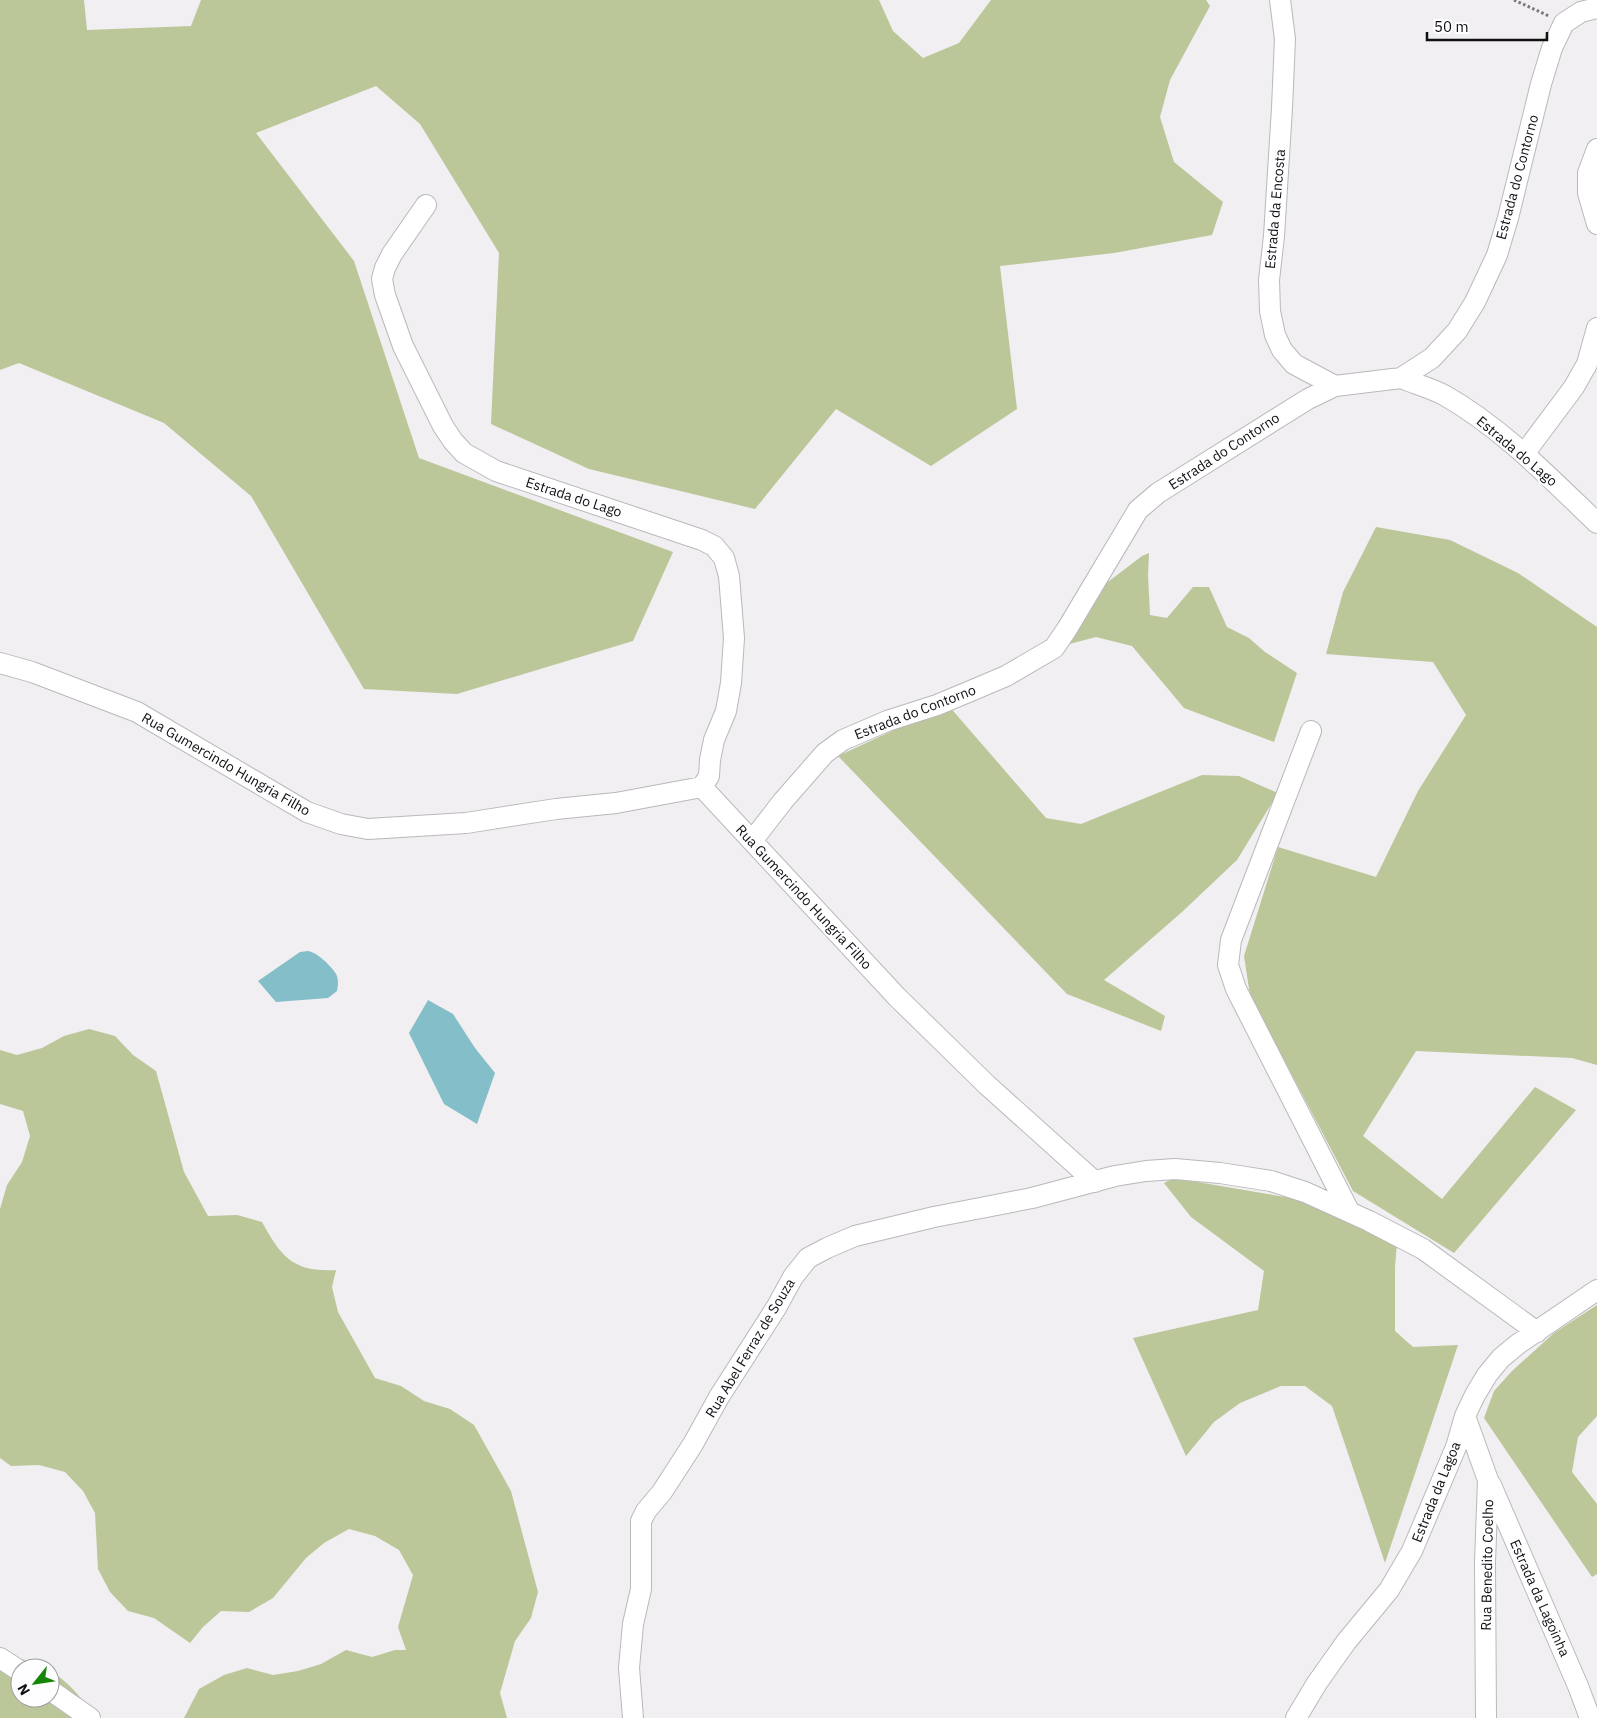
<svg xmlns="http://www.w3.org/2000/svg" width="1597" height="1718" font-family="'IBM Plex Sans',sans-serif">
	<rect width="100%" height="100%" fill="#f1eff2"/>
	<!-- forest -->
	<path fill="#bbc699" d="M0 0H84L87 30 191 26 201 0H879L893 31 923 58 959 43 991 0H1206L1210 6 1170 80 1160 117 1174 162 1223 202 1212 235 1114 253 1000 266 1017 409 931 466 836 409 755 509 589 469 491 424 499 253 420 124 376 86 256 133 354 261 419 458 673 552 633 641 457 694 364 689 251 496 164 423 19 363 0 370Z
		M1376 527 1450 540 1518 573 1597 627V1065L1572 1058 1416 1051 1363 1136 1442 1199 1535 1087 1576 1110 1454 1253 1353 1191 1250 995 1244 956 1278 847 1376 877 1418 791 1466 715 1433 662 1326 654 1343 592Z
		M1149 553 1148 575 1150 615 1167 618 1193 587H1209L1227 627 1249 638 1265 652 1297 673 1274 742 1184 708 1132 646 1096 637 1058 647 1100 588 1142 556Z
		M948 705 1046 818 1081 824 1202 775 1239 776 1278 793 1237 860 1182 912 1104 980 1165 1016 1161 1031 1067 994 838 756Z
		M89 1029 115 1036 133 1055 156 1071 184 1172 208 1216 237 1215 262 1222C282 1258 293 1272 336 1270L332 1287 338 1312 375 1378 401 1386 424 1401 450 1409 474 1425 511 1491 538 1592 531 1618 515 1641 500 1693 507 1718H184L199 1689 224 1675 247 1668 273 1675 298 1671 321 1664 346 1650 372 1657 395 1650H406L398 1627 413 1575 399 1550 375 1536 349 1529 324 1543 306 1558 273 1598 249 1612 221 1611 203 1627 190 1643 154 1618 128 1611 110 1592 98 1569 95 1513 83 1491 65 1472 39 1465 11 1466 0 1458V1209L7 1185 22 1162 30 1136 23 1111 0 1104V1050L17 1055 42 1048 64 1036Z
		M1174 1178 1296 1199 1397 1243 1395 1267V1331L1413 1347 1458 1345 1385 1563 1332 1406 1305 1386H1281L1240 1403 1214 1422 1186 1456 1133 1338 1258 1310 1264 1271 1191 1217 1164 1183Z
		M1597 1305V1416L1578 1437 1572 1472 1597 1504V1574L1592 1577 1484 1418 1494 1391 1512 1371 1554 1333Z
		M0 1653 43 1665 46 1668H20V1698H50V1670C70 1684 82 1697 94 1718H0Z"/>
	<!-- water -->
	<path fill="#84bec9" d="M308 951C316 953 319 956 326 962 336 973 340 975 337 991L328 998 276 1002 258 981 300 952Z
		M428 1000 453 1014 475 1048 495 1073 477 1124 444 1104 409 1033Z"/>
	<g fill="none" stroke-linecap="round" stroke-linejoin="round">
		<defs>
			<path id="minor" d="M1280 0 1285 39 1282 108 1274 236 1269 280 1270 311 1275 335 1282 350 1294 364 1335 386
				M1597 149 1588 173V193L1597 224
				M426 205 392 254 385 268 382 279 385 295 403 346 443 426 453 441 464 453 496 471 702 540 714 546 724 558 729 576 734 638 731 683 726 711 714 740 710 760 709 776 702 787
				M1401 378C1415 384 1431 388 1444 395 1502 428 1549 477 1597 523
				M1524 454 1574 387 1587 364 1597 328
				M0 663 32 672 137 712 307 812 341 824 368 829 466 823 556 809 616 803 702 787
				M1311 731 1231 940 1228 965 1236 989 1349 1211
				M702 787 897 997 987 1085 1095 1182
				M752 841 783 801 825 753 843 740 887 721 937 705 973 690 1006 676 1054 648 1067 629 1138 510 1158 493 1308 399 1335 386 1401 378 1432 358 1457 331 1475 302 1497 255 1508 218 1541 84 1552 48 1564 23 1581 12 1597 8
				M1465 1416 1488 1480 1485 1563 1486 1718
				M1491 1485 1578 1686 1590 1718
				M0 1658 20 1671
				M50 1690 90 1718
				M633 1718 629 1668 633 1624 641 1589V1521L646 1511 662 1492 693 1444 719 1397 776 1308 793 1277 808 1258 827 1248 855 1236 934 1217 1032 1198 1115 1176 1146 1171 1175 1169 1220 1173 1271 1181 1305 1192 1369 1221 1423 1249 1537 1332
				M1296 1718 1317 1683 1346 1642 1389 1590 1412 1551 1456 1447 1465 1416 1475 1395 1487 1375 1501 1358 1518 1344 1597 1290"/>
		</defs>
		<!-- minor casing -->
		<use href="#minor" stroke="#bab8bb" stroke-width="22"/>
		<!-- path -->
		<path stroke="#797779" stroke-width="3" stroke-dasharray="2.5 2.5" stroke-linecap="butt" d="M1514 0 1549 16"/>
		<!-- minor -->
		<use href="#minor" stroke="#fff" stroke-width="20"/>
	</g>
	<g text-anchor="middle" stroke-width="4.5" stroke-linejoin="round" paint-order="stroke">
		<!-- street labels -->
		<g font-size="14" fill="#111011" stroke="#fefdff">
			<text transform="translate(1517 177) rotate(-75)" y="5">Estrada do Contorno</text>
			<text transform="translate(1275 209) rotate(-85)" y="5">Estrada da Encosta</text>
			<text transform="translate(1224 451) rotate(-33)" y="5">Estrada do Contorno</text>
			<text transform="translate(1517 451) rotate(40)" y="5">Estrada do Lago</text>
			<text transform="translate(574 497) rotate(18)" y="5">Estrada do Lago</text>
			<text transform="translate(915 712) rotate(-21)" y="5">Estrada do Contorno</text>
			<text transform="translate(226 764) rotate(30)" y="5">Rua Gumercindo Hungria Filho</text>
			<text transform="translate(804 897) rotate(47)" y="5">Rua Gumercindo Hungria Filho</text>
			<text transform="translate(750 1348) rotate(-59)" y="5">Rua Abel Ferraz de Souza</text>
			<text transform="translate(1436 1492) rotate(-68)" y="5">Estrada da Lagoa</text>
			<text transform="translate(1487 1565) rotate(-89)" y="5">Rua Benedito Coelho</text>
			<text transform="translate(1540 1598) rotate(66)" y="5">Estrada da Lagoinha</text>
		</g>
	</g>
	<!-- north arrow -->
	<g transform="translate(35 1683) rotate(240)"><circle r="24" fill="#fefdff" stroke="#9f9ea0"/>
	<path d="M0-4L9 19L0 12L-9 19Z" fill="#138705"/>
	<text y="-8" font-size="14" font-weight="bold" text-anchor="middle" fill="#111011">N</text>
	</g>
	<!-- scale -->
	<path d="M1427 32v8h120v-8" fill="none" stroke="#111011" stroke-width="2.5"/>
	<text x="1434" y="32" font-size="15" fill="#111011" stroke="#fefdff" stroke-width="4" paint-order="stroke">50 m</text>
</svg>
